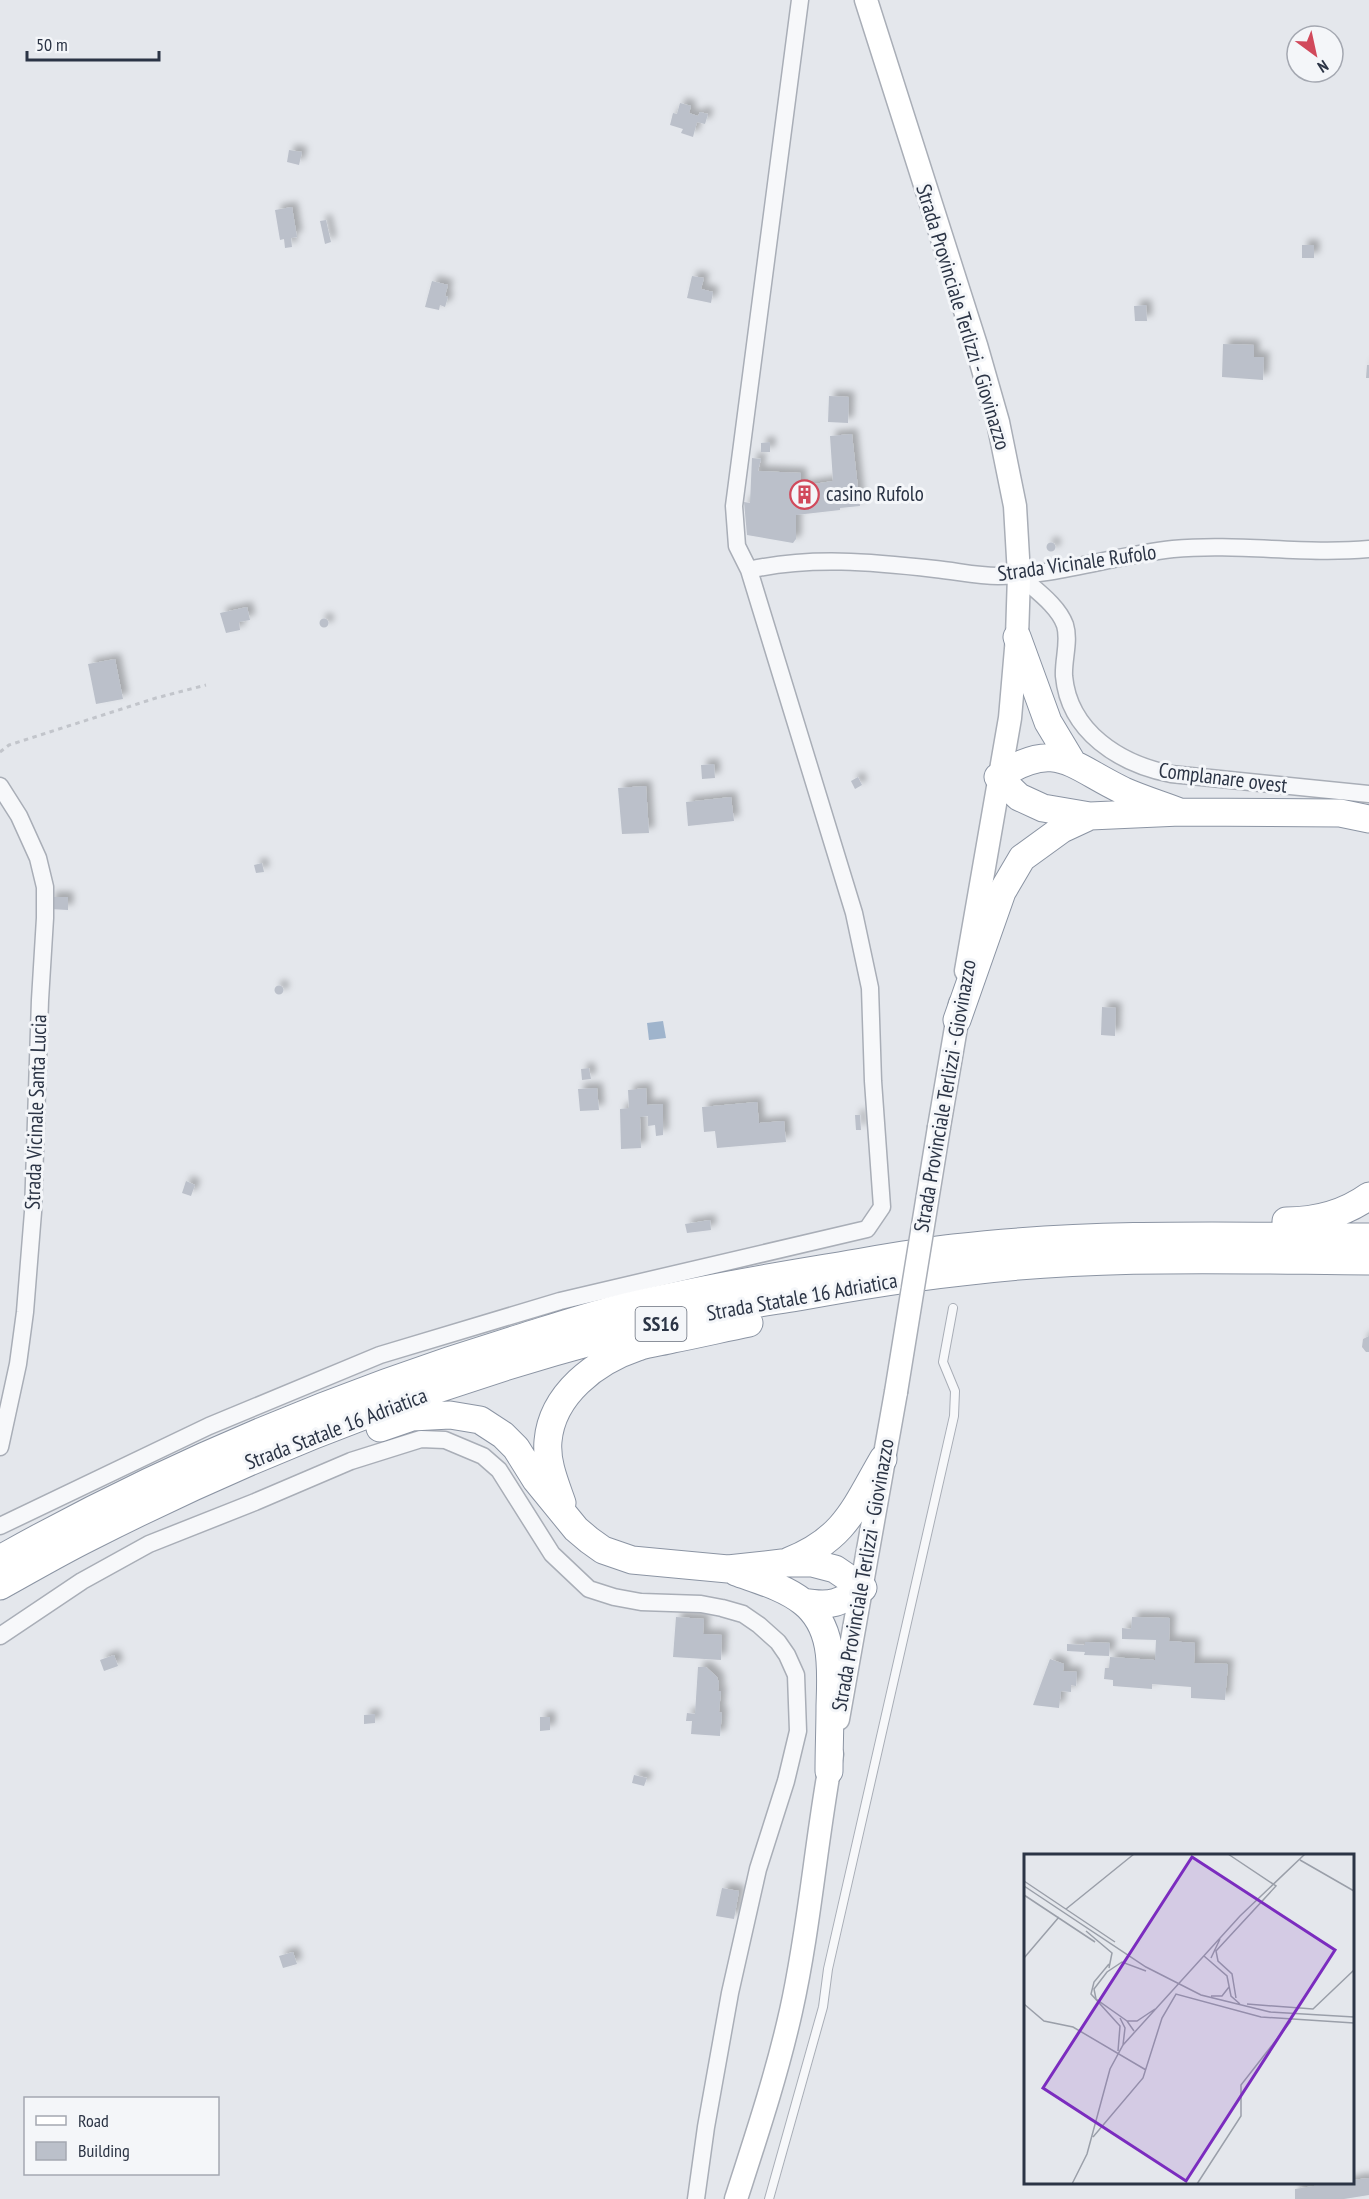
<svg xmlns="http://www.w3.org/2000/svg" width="1369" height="2199" font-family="'PT Sans Narrow',sans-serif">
	<defs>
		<filter id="shadow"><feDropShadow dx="5.5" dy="-5.5" stdDeviation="3" flood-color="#0004"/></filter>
	</defs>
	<rect width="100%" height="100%" fill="#e4e7ec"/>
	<!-- water -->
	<path fill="#9fb4cc" d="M663 1021 666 1038 649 1040 647 1023Z"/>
	<!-- building -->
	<path fill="#bbc0ca" filter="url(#shadow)" d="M680 103 691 106 689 113 698 116 700 112 708 114 705 124 697 122 693 137 681 133 683 129 670 125 673 113 677 114Z
		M289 150 302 152 299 165 287 162Z
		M292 207 297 237 291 238 292 247 285 248 284 239 280 240 275 210Z
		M326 220 331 242 325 244 320 221Z
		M1302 245H1314V258H1302Z
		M692 276 704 278 701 289 713 292 711 303 687 298Z
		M432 281 448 285 445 296 448 297 445 307 440 305 439 310 425 307Z
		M1146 305 1147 321H1135L1134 306Z
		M1223 344 1254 345V357H1264L1263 380 1222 377Z
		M1367 365H1369V378H1366Z
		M829 396 849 397 848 423 828 422Z
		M852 434 860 506 840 508V510L796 515V539L793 543 747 535 744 502 750 503 752 458 761 459 758 471 801 473V486L833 481 830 436Z
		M770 442V452H761V443Z
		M1046.5 547a4.5 4.5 0 1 1 9 0a4.5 4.5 0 1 1-9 0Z
		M247 607 250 620 239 622 240 630 226 633 220 613Z
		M319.5 623a4.5 4.5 0 1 1 9 0a4.5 4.5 0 1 1-9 0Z
		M115 659 123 699 96 704 88 664Z
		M714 764 715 778 702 779 701 765Z
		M858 777 862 785 855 789 851 781Z
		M646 786 649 833 622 834 618 788Z
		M731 797 734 821 688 826 686 802Z
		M262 863 264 872 256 873 254 865Z
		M50 897H68V910L50 909Z
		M274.5 990a4.5 4.5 0 1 1 9 0a4.5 4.5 0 1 1-9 0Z
		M1102 1007 1116 1008 1115 1036 1101 1035Z
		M589 1068 591 1079 582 1080 581 1069Z
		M597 1088 599 1110 580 1111 578 1089Z
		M646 1088 647 1105 663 1104V1135L656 1136 655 1125 648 1126V1116L640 1117 641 1148 621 1149 620 1109 629 1108 628 1090Z
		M757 1102 759 1123 784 1121 786 1142 717 1148 715 1131 704 1132 702 1107Z
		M855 1115H860L861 1130H856Z
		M186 1181 195 1185 191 1196 182 1193Z
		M710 1220 711 1230 687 1233 685 1224Z
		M1369 1336V1352H1366L1362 1347 1363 1339Z
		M676 1617 704 1619 703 1634 722 1635 721 1660 673 1657Z
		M1132 1617 1170 1618 1169 1641 1195 1643 1194 1663 1228 1664 1225 1700 1191 1698V1687L1152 1684V1689L1113 1686V1680L1104 1679 1105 1668H1109L1110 1657 1155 1660 1156 1640 1122 1639V1628L1131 1629Z
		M1085 1642 1110 1643 1109 1656 1084 1655 1085 1652 1067 1651V1644L1085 1645Z
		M114 1655 118 1666 104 1671 100 1660Z
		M1050 1659 1064 1664 1063 1671 1077 1672 1076 1686 1071 1685V1692L1061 1691 1059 1708 1033 1705Z
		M698 1667H706L717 1677 719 1683 718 1691H721L719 1712 722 1713 720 1736 691 1734 692 1721H686L687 1713 695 1714Z
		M375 1714V1723L364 1724V1715Z
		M540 1717H550V1730L540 1731Z
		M634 1775 647 1778 644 1786 632 1783Z
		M722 1888 739 1891 734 1919 716 1916Z
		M293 1952 297 1964 283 1968 279 1956Z
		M1369 2178V2195L1344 2199H1295V2189L1339 2182H1352V2180Z"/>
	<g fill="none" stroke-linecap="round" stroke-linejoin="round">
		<defs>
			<path id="service" d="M769 2199 823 2007 828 1969 954 1416 955 1391 943 1362 953 1308"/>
			<path id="minor" d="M749 570C810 556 873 562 935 569 956 571 977 576 998 576 1057 576 1115 555 1173 549 1239 543 1304 555 1369 549
				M1019 575C1034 589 1058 605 1065 625 1070 641 1063 660 1064 676 1069 732 1120 764 1171 774L1369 794
				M0 786 19 816 38 858 45 887V918L40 1000 33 1212 25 1312 18 1364 0 1447
				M0 1526 209 1426 380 1355 560 1301 867 1229 882 1207 873 1081 870 988 854 913 749 570 737 546 734 506 800 0
				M0 1636 82 1581 149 1544 255 1502 351 1461 421 1439 445 1440 483 1456 499 1470 552 1554 589 1589 614 1597 641 1602 701 1604 722 1608 743 1614 759 1625 778 1642 787 1655 796 1675 798 1731 786 1781 758 1869 730 1993 706 2127 696 2199"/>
			<path id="secondary" d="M866 0 976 345 998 422 1015 506 1019 575 1017 637 1010 718 966 971
				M939 1127 960 1004
				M838 1719 896 1392
				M736 2199C756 2137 777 2074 791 2011 810 1926 816 1839 832 1754"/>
			<path id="trunk" d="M1017 637 1048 722 1072 762
				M1180 812C1162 805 1142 799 1124 791 1071 766 1056 738 998 777L1019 797 1043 808 1090 816 1180 812 1340 813 1369 819
				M957 1020 1002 892 1022 858 1062 829 1090 816
				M1286 1221C1316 1221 1344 1214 1369 1196
				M380 1428 412 1417 450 1415 480 1420 503 1435 516 1448 536 1480 576 1529 589 1540 603 1550 632 1560 728 1569 782 1563H812L835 1569 863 1588C839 1603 832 1607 803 1602
				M562 1503C555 1483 546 1462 548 1441 552 1394 596 1361 638 1347 649 1343 662 1342 673 1339 699 1334 724 1328 749 1323
				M0 1559C164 1467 339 1393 520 1338 549 1329 579 1319 609 1311 681 1293 753 1280 826 1268 869 1261 911 1253 954 1248 1091 1232 1231 1236 1369 1237
				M789 1561C845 1539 855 1507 883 1459
				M736 1572C758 1580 784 1587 803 1602 835 1627 831 1670 830 1706 830 1727 829 1749 829 1771
				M0 1586C29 1570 58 1553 88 1538 284 1438 491 1361 706 1313 736 1306 767 1302 798 1297 852 1287 906 1278 961 1272 1096 1255 1233 1260 1369 1261"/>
		</defs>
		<!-- service casing -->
		<use href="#service" stroke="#a9aeb7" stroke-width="10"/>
		<!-- minor casing -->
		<use href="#minor" stroke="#a9aeb7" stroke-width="19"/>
		<!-- secondary casing -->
		<use href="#secondary" stroke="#a9aeb7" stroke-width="25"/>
		<!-- trunk casing -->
		<use href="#trunk" stroke="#8b94a3" stroke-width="29"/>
		<!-- path -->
		<path stroke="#c2c5cb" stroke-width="3" stroke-dasharray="4.5 4.5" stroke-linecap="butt" d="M0 752 9 745 156 698 206 685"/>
		<!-- service -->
		<use href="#service" stroke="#f7f8fa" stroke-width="8"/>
		<!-- minor -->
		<use href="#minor" stroke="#f7f8fa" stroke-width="16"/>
		<!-- secondary -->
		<use href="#secondary" stroke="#fff" stroke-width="22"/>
		<!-- trunk -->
		<use href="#trunk" stroke="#fff" stroke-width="27"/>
		<defs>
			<path id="secondary-bridge" d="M896 1392 939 1127"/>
		</defs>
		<!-- secondary-bridge casing -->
		<use href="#secondary-bridge" stroke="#a9aeb7" stroke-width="25" stroke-linecap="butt"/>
		<!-- secondary-bridge -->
		<use href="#secondary-bridge" stroke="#fff" stroke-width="22"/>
	</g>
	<!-- icons -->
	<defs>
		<symbol id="building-ring" viewBox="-11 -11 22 22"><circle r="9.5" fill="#f4f6f9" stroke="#d1495b" stroke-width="1.5"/><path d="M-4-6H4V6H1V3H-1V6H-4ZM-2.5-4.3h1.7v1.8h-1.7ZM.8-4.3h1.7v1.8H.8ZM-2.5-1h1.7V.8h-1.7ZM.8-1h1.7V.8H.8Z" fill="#d1495b"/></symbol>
	</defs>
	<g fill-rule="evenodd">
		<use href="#building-ring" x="788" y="478" width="33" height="33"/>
	</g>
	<g text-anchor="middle" stroke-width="6" stroke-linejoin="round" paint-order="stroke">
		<!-- shield labels -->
		<rect fill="#f4f6f9" stroke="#676e7b" stroke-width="1.5" x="635.5" y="1307" width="51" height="34" rx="4.5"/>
		<g font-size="20" font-weight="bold" fill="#2b3445">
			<text x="661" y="1331">SS16</text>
		</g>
		<!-- street labels -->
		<g font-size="21" fill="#2b3445" stroke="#f4f6f9">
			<text transform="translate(963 317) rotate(73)" y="7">Strada Provinciale Terlizzi - Giovinazzo</text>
			<text transform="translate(1077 563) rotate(-8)" y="7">Strada Vicinale Rufolo</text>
			<text transform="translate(1223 778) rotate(7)" y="7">Complanare ovest</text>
			<text transform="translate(945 1096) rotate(-80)" y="7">Strada Provinciale Terlizzi - Giovinazzo</text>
			<text transform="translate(36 1112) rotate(-88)" y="7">Strada Vicinale Santa Lucia</text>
			<text transform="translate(802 1297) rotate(-10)" y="7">Strada Statale 16 Adriatica</text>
			<text transform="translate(336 1429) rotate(-21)" y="7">Strada Statale 16 Adriatica</text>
			<text transform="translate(863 1575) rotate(-80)" y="7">Strada Provinciale Terlizzi - Giovinazzo</text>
		</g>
		<!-- poi labels -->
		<g font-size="21" fill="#2b3445" stroke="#f4f6f9" text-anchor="start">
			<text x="826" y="501">casino Rufolo</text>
		</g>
	</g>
	<!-- overview -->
	<g transform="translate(1024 1854)">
		<rect width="330" height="330" fill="#e4e7ec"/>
		<path fill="none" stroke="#9a9fa9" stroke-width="1.5" d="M204 0 252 32 192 97 194 107 208 120 212 144M276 6 330 37M0 27 91 88M0 32 122 113 177 141 246 158 330 163M0 41 71 88M42 55 110 0M62 77 88 99 85 114M180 102 203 122 207 142 216 150M0 104 35 63M187 104 196 85M85 110 70 128 67 140 96 172 94 197M187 142H198L205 133M0 150 20 167 49 173 122 216M223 150 289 155 330 116M96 164 101 174 99 191M103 167H113L131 155M110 177 103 167 72 145 70 135 83 118 98 108 122 117M69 283 119 224 138 164 152 140 237 163 330 169M48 330 63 300 86 215 99 191 216 62 281 0M173 330 217 262V231L267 167"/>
		<path fill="#7b2cbf" fill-opacity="0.15" stroke="#7b2cbf" stroke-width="3" d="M168 3 311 96 162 327 19 234Z"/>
		<rect width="330" height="330" fill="none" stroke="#2b3445" stroke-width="3"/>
	</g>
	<!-- legend -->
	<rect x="24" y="2097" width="195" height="78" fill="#f4f6f9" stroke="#a4a8b1" stroke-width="1.5"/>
	<rect x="36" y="2116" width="30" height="9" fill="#ffffff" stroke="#a4a8b1" stroke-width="1.5"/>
	<text x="78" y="2127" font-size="18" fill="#2b3445">Road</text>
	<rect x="36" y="2142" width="30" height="18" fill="#bbc0ca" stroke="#a4a8b1" stroke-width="1.5"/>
	<text x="78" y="2157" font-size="18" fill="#2b3445">Building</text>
	<!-- north arrow -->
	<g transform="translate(1315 54) rotate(147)"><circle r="28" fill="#f4f6f9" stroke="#a4a8b1" stroke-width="1.5"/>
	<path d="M0-4.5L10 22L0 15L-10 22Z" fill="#d1495b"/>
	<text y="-9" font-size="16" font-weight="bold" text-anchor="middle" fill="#2b3445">N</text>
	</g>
	<!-- scale -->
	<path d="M27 51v9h132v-9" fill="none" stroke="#2b3445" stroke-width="3"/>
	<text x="36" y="51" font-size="18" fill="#2b3445" stroke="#f4f6f9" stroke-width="4.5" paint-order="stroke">50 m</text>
</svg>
